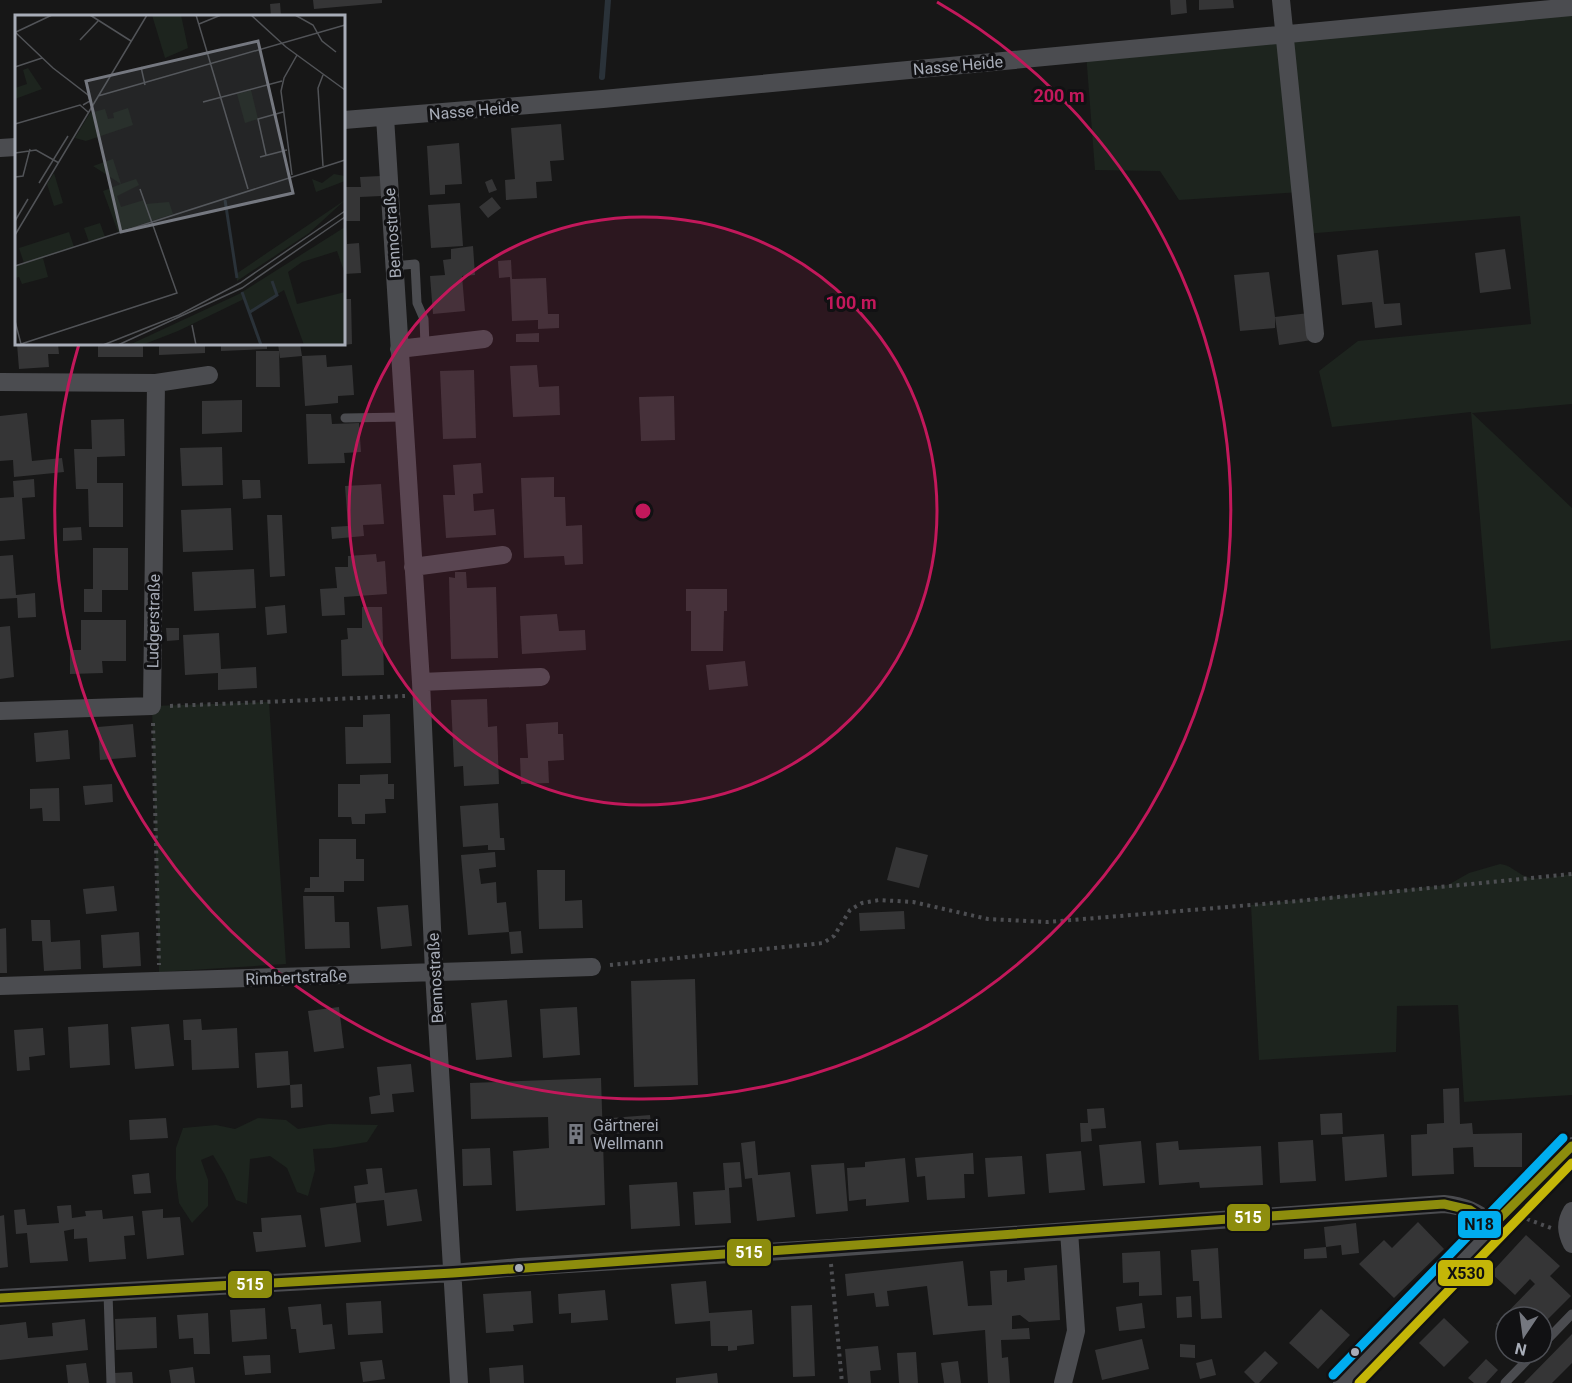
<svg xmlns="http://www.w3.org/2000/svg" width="1572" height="1383" font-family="Roboto,sans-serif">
	<rect width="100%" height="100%" fill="#171717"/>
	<!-- green -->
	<path fill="#1d241e" d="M1572 7V404L1472 413 1572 508V640L1491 649 1471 412 1332 427 1319 371 1358 341 1531 324 1520 216 1305 234 1301 192 1179 200 1160 171 1095 170 1086 53Z
		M269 702 286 964 159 972 152 706Z
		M1500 864C1511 865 1516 873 1527 877 1539 881 1559 876 1572 874V1095L1464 1102 1458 1005 1397 1006 1396 1052 1259 1060 1251 905 1448 885 1469 873Z
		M258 1118 286 1120 298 1129 329 1124 378 1125 367 1142 331 1148 313 1149 315 1170 308 1196 297 1192 287 1168 270 1156 250 1159 247 1204 236 1200 225 1175 213 1155 201 1160 208 1180V1206L192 1223 179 1203 176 1179V1148L183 1128 216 1125 235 1129Z"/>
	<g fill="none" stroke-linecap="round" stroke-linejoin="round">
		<!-- stream -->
		<path stroke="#2a3239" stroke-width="6" d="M602 77 608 0"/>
	</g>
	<!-- building -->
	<path fill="#353536" d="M313 0H382V3L314 9Z
		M1170 0H1186L1187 13 1171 15Z
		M1199 0H1233L1234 8 1199 10Z
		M280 3 281 16H271L270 4Z
		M561 124 564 160 550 161 552 181 536 182 537 198 506 200 505 180 515 179 511 128Z
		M459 143 462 184 445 185V194L430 195 427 146Z
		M381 176V196L360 197V221H344L345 187H361L360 177Z
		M492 179 497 190 489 193 485 182Z
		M492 197 501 208 488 218 479 207Z
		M460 203 463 246 431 248 428 205Z
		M344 227H346L347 244 359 243 361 273 344 274Z
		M473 246 475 275 462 276 465 311 433 314 430 276 445 275 443 260 451 259V249Z
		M1505 249 1511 289 1480 293 1475 253Z
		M1378 250 1384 304 1400 303 1402 325 1375 328 1372 302 1342 305 1337 255Z
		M511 260 512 279 546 278 548 314H559V328L538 329V320L512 321 510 277 499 278 498 261Z
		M1269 272 1275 317 1309 313 1312 340 1279 345 1275 317V328L1240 331 1234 275Z
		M344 299H351L352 344 344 345Z
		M539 333V342H516V334Z
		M17 344H58L59 354H48L49 367 19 369Z
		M98 344H143V357H98Z
		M159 344H205V353L159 355Z
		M221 344H267V349L221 351Z
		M278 344H300L302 356 280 358 279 351 280 387H256V351H279Z
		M326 355 327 367 352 365 354 395 338 396V403L305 406 302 356Z
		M537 365 539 387 559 386 560 415 513 417 510 366Z
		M474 370 476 438 443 439 440 371Z
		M674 396 675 440 641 441 639 397Z
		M242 400V432L202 434V401Z
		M27 413 32 461 62 458 64 472 14 477 13 460 0 461V416Z
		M306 414H331L332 424 359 423 361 452 344 453 345 463 308 464Z
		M124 419 125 456 97 457V483H123V527H89L88 489H76L74 449H92L91 420Z
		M222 447 223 485 182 486 180 448Z
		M481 463 483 493 473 494 474 511 494 509 496 535 446 538 443 495H455L453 465Z
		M554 477V497H565L566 526 582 525 583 564 565 565 564 556 524 558 521 478Z
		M34 479 35 497 22 498 25 539 0 541V498L14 497 13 481Z
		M242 480H260L261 498 243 499Z
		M381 484 384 524 363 525 364 536 332 539 331 527 348 526 345 486Z
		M231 508 233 550 183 552 181 510Z
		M267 515H282L285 576 270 577Z
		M81 527 82 540 63 541V528Z
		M93 548H128V590H102V612H84V589H93Z
		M376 554 377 562 385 561 387 594 344 597 345 615 322 616 320 589 337 588 335 567H348V556Z
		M13 555 16 595 35 593 36 617 18 618 17 598 0 599V556Z
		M254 569 256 608 194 611 192 572Z
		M455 572H466L467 588 496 587 498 658 451 659 449 577 455 578Z
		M686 589H727V611H724L723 651H691V611H686Z
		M285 605 287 633 267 635 265 607Z
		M362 607H382L384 675 342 676 341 640 348 639 347 628H362Z
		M557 614 559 631 585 630 586 650 522 654 520 616Z
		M81 620H126V661H102L103 673 70 674V650H81Z
		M10 626 14 677 0 679V627Z
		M166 628H179V640L167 641Z
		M219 633 221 669 256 667 257 688 218 690V673L185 675 183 635Z
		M745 661 748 686 709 690 706 665Z
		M487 699 488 727 497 726 499 784 464 786 463 766 454 767 451 700Z
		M390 714 391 763 346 764 345 727H363V715Z
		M558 722V734H563L564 760 548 761 549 783 521 784 520 758H528L526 724Z
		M133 724 136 757 100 760 98 727Z
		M68 730 70 759 36 762 34 733Z
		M388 774V784H394V799H385L386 813 365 814V824H352L351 817H338V784H360V775Z
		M112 784 113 802 85 805 83 786Z
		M59 788 60 821H43L42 808 30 809V789Z
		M498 803 500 838H504L505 850H488V845L463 847 460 806Z
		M319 839H356V859H364V881H344V892H304L305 888H310V877H319Z
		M896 847 928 855 919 888 887 880Z
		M495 852 496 867 479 869 481 884 496 882 497 903 506 902 509 932 468 935 461 855Z
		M537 870H565V901L582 900 583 928 539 929Z
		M114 886 117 911 86 914 83 889Z
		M303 896H334L335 922H349L350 948 305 949Z
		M408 905 412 946 381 949 377 907Z
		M904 911 905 929 860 931 859 913Z
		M31 920H50L51 942 80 940 81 969 44 971 42 941H32Z
		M6 928 7 973H0V929Z
		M521 931 523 953 511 954 509 932Z
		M139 932 141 966 103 968 101 935Z
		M695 979 698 1085 634 1087 631 981Z
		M507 1000 512 1057 476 1060 471 1003Z
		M339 1007 344 1048 314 1052 308 1011Z
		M577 1007 580 1055 543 1058 540 1009Z
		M201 1019 202 1030 237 1028 239 1068 192 1070 191 1040H184L183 1020Z
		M108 1024 110 1065 70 1068 68 1027Z
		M169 1024 174 1066 135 1069 131 1027Z
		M43 1028 45 1055 29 1057 30 1070 17 1071 14 1030Z
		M288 1051 290 1085 257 1088 255 1053Z
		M411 1064 414 1092 392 1094 394 1112 371 1114 369 1097 380 1095 377 1067Z
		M601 1078 605 1205 516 1211 513 1151 549 1148 548 1117 471 1119 470 1083Z
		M302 1084 303 1107 291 1108 290 1085Z
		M1459 1088 1460 1124 1472 1123 1473 1134 1522 1133V1167H1474L1473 1147 1453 1148 1454 1174 1412 1176 1411 1135 1427 1134V1124L1444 1123 1443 1089Z
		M1104 1108 1106 1128 1091 1129 1092 1141 1081 1142 1080 1123H1088L1087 1109Z
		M1342 1113 1343 1134 1321 1135 1320 1114Z
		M650 1115 652 1131 612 1134 611 1118Z
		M166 1118 168 1138 130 1140 129 1120Z
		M1384 1134 1387 1177 1345 1181 1342 1137Z
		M1313 1140 1316 1181 1280 1183 1278 1142Z
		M755 1141 758 1175 790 1172 795 1217 757 1221 752 1178 745 1179 741 1143Z
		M1141 1141 1145 1183 1103 1186 1099 1145Z
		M1178 1141 1179 1150 1261 1146 1263 1185 1200 1188 1199 1182 1159 1185 1156 1143Z
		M490 1148 492 1185 463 1186 462 1149Z
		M1081 1151 1085 1190 1049 1193 1046 1154Z
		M973 1153 974 1174H964L965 1198 927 1200 925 1176 917 1177 915 1158Z
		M1022 1156 1025 1194 988 1197 985 1158Z
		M905 1158 909 1202 866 1206V1199L849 1201 847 1168 865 1167V1162Z
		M740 1162 742 1187 729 1188 731 1223 695 1225 693 1192 725 1190 723 1163Z
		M844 1163 848 1211 816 1214 811 1165Z
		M382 1168 385 1193 417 1189 422 1221 387 1226 384 1200 356 1203 354 1186 368 1184 366 1169Z
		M149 1173 151 1193 134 1194 132 1175Z
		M677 1182 680 1226 631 1229 629 1185Z
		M356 1203 361 1242 325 1247 320 1208Z
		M71 1205 72 1218 86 1216 85 1211 102 1210 103 1219 133 1216 135 1235 124 1236 126 1259 89 1262 87 1238 74 1239V1229L64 1231 68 1261 30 1263 27 1233 16 1234 14 1210 25 1209 27 1225 59 1223 57 1206Z
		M163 1209V1218L180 1217 184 1255 147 1259 142 1211Z
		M4 1215 8 1267 0 1268V1216Z
		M301 1215 306 1247 256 1252 253 1232H262L261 1218Z
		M1418 1222 1444 1249 1394 1298 1359 1264 1384 1240 1392 1248Z
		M1356 1223 1359 1253 1342 1255 1341 1245 1326 1247 1324 1227Z
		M1526 1235 1560 1266 1550 1276 1571 1296 1542 1325V1317H1506V1334L1496 1324 1535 1284 1530 1279 1515 1295 1491 1273Z
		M1326 1247 1327 1258 1304 1259V1249Z
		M1218 1248 1222 1318 1201 1319 1199 1281H1193L1191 1250Z
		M1160 1251 1162 1295 1139 1296V1282L1123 1283 1122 1253Z
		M963 1261 968 1306 992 1305 990 1271 1007 1270V1282L1025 1280 1024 1268 1057 1265 1060 1320 1029 1322 1020 1315 1012 1316V1329L1029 1328 1030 1339 1001 1340 1002 1358 1008 1357 1010 1383H988L985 1330 933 1335 927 1286 887 1291 889 1306 876 1307 874 1293 847 1296 845 1274Z
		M706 1281 709 1313 752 1310 754 1344 737 1346V1350L728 1351V1346H711L710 1321 675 1324 671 1284Z
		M605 1290 608 1320 571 1323V1313L559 1314 558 1294Z
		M531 1291 533 1323 513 1325 514 1331 486 1333 483 1294Z
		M1191 1296 1192 1317 1177 1318 1176 1297Z
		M381 1301 383 1333 348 1335 346 1303Z
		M1142 1303 1145 1328 1119 1331 1116 1307Z
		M321 1304 323 1325 332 1324 335 1349 299 1353 296 1329H291L288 1307Z
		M812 1305 815 1376 793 1377 791 1306Z
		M265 1308 267 1339 232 1342 230 1310Z
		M1321 1309 1350 1335 1318 1369 1289 1343Z
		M208 1313 210 1354H194L193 1338 179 1339 177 1315Z
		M156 1317 157 1348 116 1350 115 1319Z
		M1444 1318 1469 1342 1444 1367 1419 1343Z
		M85 1319 88 1350 0 1360V1325L26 1322 28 1338 53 1336 52 1323Z
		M1572 1334V1363L1552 1383H1524Z
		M1142 1339 1149 1369 1102 1380 1095 1350Z
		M1180 1344 1195 1345V1358L1180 1357Z
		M878 1346 881 1370 870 1371 871 1383H848L845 1349Z
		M1265 1351 1278 1363 1259 1383H1255L1244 1372Z
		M916 1352 918 1383H899L897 1353Z
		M270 1355 271 1373 245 1375 243 1356Z
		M1212 1359 1216 1375 1200 1379 1196 1363Z
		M1486 1359 1498 1370 1486 1383H1474L1468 1378Z
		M382 1360 385 1379 363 1382 360 1362Z
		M958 1361 961 1383H944L941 1363Z
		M86 1363 89 1383H68L66 1365Z
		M523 1365 524 1383H490L489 1368Z
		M193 1367 195 1383H171L169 1370Z
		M132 1372 133 1383H115L114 1373Z
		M717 1373 718 1383H676V1378Z"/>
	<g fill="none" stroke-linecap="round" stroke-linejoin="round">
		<!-- path -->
		<path stroke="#4d4e52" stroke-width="4" stroke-dasharray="3 4.5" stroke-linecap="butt" d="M170 706 405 696
			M153 723 159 965
			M610 965 823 943 834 936 850 910 862 903 879 900 913 902 988 919 1048 922 1298 901 1572 874
			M1527 1219 1551 1228
			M831 1264 842 1383"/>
		<!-- lane -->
		<path stroke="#4b4c50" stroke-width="9" d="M394 266 415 264 417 303 424 319 425 346
			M345 418 403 417
			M108 1293 111 1383
			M1542 1345 1572 1314
			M1505 1383 1534 1353"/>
		<!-- street -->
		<path stroke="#4b4c50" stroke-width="18" d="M1281 0 1315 334
			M385 117 421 682 434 972 459 1383
			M344 120 603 99 1572 7
			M0 148 16 147
			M399 349 484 339
			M0 382 156 383 209 375
			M413 567 503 555
			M421 682 541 677
			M0 711 152 706 156 383
			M0 986 592 967
			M1572 1211C1565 1223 1566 1232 1572 1244
			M0 1298 453 1273 519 1267 831 1248 1444 1204C1464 1206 1477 1212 1493 1225
			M1063 1383 1076 1331 1069 1231
			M1342 1383 1572 1146"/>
		<defs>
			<path id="bus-1" d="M1493 1225 1572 1146
				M0 1298 453 1273 1444 1204 1470 1210 1493 1225"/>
			<path id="bus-2" d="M1359 1383 1572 1163"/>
			<path id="bus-3" d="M1333 1375 1563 1138"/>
		</defs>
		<!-- bus-1 casing -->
		<use href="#bus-1" stroke="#111113" stroke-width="14"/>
		<!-- bus-2 casing -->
		<use href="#bus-2" stroke="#111113" stroke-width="14"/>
		<!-- bus-3 casing -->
		<use href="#bus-3" stroke="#111113" stroke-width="14"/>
		<!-- bus-1 -->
		<use href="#bus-1" stroke="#8d8d0d" stroke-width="9"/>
		<!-- bus-2 -->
		<use href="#bus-2" stroke="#c4b608" stroke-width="9"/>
		<!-- bus-3 -->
		<use href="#bus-3" stroke="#00adef" stroke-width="9"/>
	</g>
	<!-- distance rings -->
	<circle cx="643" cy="511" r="294" fill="#c2185b" fill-opacity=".12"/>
	<g fill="none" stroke="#c2185b" stroke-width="3">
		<circle cx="643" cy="511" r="294"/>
		<path d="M937 2A588 588 0 1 1 79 344"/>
	</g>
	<!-- icons -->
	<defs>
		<symbol id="building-bare" viewBox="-9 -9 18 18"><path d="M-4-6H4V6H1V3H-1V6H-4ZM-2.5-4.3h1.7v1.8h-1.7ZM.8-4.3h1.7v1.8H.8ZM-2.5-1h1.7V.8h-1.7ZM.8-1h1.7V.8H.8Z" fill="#757880" stroke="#111113" stroke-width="2.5" paint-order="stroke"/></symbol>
	</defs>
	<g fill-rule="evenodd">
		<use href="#building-bare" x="561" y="1119" width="30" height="30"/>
	</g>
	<!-- markers -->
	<g fill="#a8adb8" stroke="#111113" stroke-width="2">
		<circle cx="519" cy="1268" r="5"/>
		<circle cx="1355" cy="1352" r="5"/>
	</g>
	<g text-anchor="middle" stroke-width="6" stroke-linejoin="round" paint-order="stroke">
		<!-- street labels -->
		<g font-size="16" fill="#a8adb8" stroke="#111113">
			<text transform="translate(958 65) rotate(-5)" y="6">Nasse Heide</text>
			<text transform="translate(474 110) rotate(-5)" y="6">Nasse Heide</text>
			<text transform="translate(392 233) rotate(-94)" y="6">Bennostraße</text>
			<text transform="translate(153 621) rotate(-89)" y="6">Ludgerstraße</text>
			<text transform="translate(296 977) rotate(-2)" y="6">Rimbertstraße</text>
			<text transform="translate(435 978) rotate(-93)" y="6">Bennostraße</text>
		</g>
		<!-- poi labels -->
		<g font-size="16" fill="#a8adb8" stroke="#111113" text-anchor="start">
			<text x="593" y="1131">Gärtnerei<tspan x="593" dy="18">Wellmann</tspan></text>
		</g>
	</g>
	<!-- overview -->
	<g transform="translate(15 15)">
		<rect width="330" height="330" fill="#171717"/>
		<path d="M137 0H166L173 33 150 43ZM13 53 27 74 0 84V73L12 69 8 55ZM236 75 243 104 230 108 222 79ZM113 93 118 110 71 126 60 123 75 98 90 94 93 104 99 103 98 98ZM98 144 106 169 121 164 124 170 102 181 106 192 129 185 131 189 154 187 158 199 103 217 88 176 106 169 78 151ZM39 158 48 188 39 191 32 169ZM319 159 330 161V166L301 177 297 164 307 168ZM330 185 294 218 222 266 221 259ZM85 208 90 222 74 227 69 213ZM330 212V259L322 236 287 247 273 257 282 289 330 277V330H289L269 275 234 297 229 284 163 316 127 330H114L224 279ZM54 217 59 232 28 243 33 262 7 269 4 262 0 263V251L9 248 4 233Z" fill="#1d241e"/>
		<path fill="none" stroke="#2a3239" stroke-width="3" d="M210 185 222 263M227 277 246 330M235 297 262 280 257 266"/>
		<path fill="none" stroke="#515357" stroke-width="1.5" d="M75 0 116 26M181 0 233 174M236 0 271 32 330 75M280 0 298 10 307 26 321 37M184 9 206 0M0 17 38 53 73 80 75 86 68 90M1 17 37 0M65 25 83 6M0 52 27 43M126 52 130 70M308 60 303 73 308 151M83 81 330 10M188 87 267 66M0 109 65 90 73 97M0 138 21 135 44 148M251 140 243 104 268 97M245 142 272 135M277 160 266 76 269 63 282 40M0 162 8 161 15 134M24 168 53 121M0 206 13 184M0 220 132 0M0 251 330 145M0 306 6 329M177 310 181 330M6 329 162 278 125 174M88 330 164 300 225 268 330 196M103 330 227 273 330 202"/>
		<path fill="#757880" fill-opacity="0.15" stroke="#757880" stroke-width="3" d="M243 26 278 178 106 217 71 66Z"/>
		<rect width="330" height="330" fill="none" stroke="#a8adb8" stroke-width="3"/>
	</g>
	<circle cx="643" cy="511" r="9" fill="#c2185b" stroke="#111113" stroke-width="3"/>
	<g font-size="18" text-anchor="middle" font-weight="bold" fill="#c2185b" stroke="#111113" stroke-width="6" stroke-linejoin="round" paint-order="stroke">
		<text x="1059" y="102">200 m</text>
		<text x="851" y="309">100 m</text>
	</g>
	<g stroke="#111113" stroke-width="2">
		<rect x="1226" y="1203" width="45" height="29" rx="6" fill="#8d8d0d"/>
		<rect x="1457" y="1210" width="45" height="29" rx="6" fill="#00adef"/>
		<rect x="726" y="1238" width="46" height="29" rx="6" fill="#8d8d0d"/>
		<rect x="1437" y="1259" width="57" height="28" rx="6" fill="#c4b608"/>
		<rect x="227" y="1270" width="46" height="29" rx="6" fill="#8d8d0d"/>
	</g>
	<g font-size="16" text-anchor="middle" font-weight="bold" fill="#fff">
		<text x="1248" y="1223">515</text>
		<text x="749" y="1258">515</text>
		<text x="250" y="1290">515</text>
	</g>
	<g font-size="16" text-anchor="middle" font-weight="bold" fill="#111">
		<text x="1479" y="1230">N18</text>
		<text x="1466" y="1279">X530</text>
	</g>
	<!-- north arrow -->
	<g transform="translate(1524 1335) rotate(193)"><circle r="28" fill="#111113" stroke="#4d4f55" stroke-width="1.5"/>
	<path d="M0-4.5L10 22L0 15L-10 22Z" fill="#757880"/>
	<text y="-9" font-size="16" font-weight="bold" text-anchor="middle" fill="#a8adb8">N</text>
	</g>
</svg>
